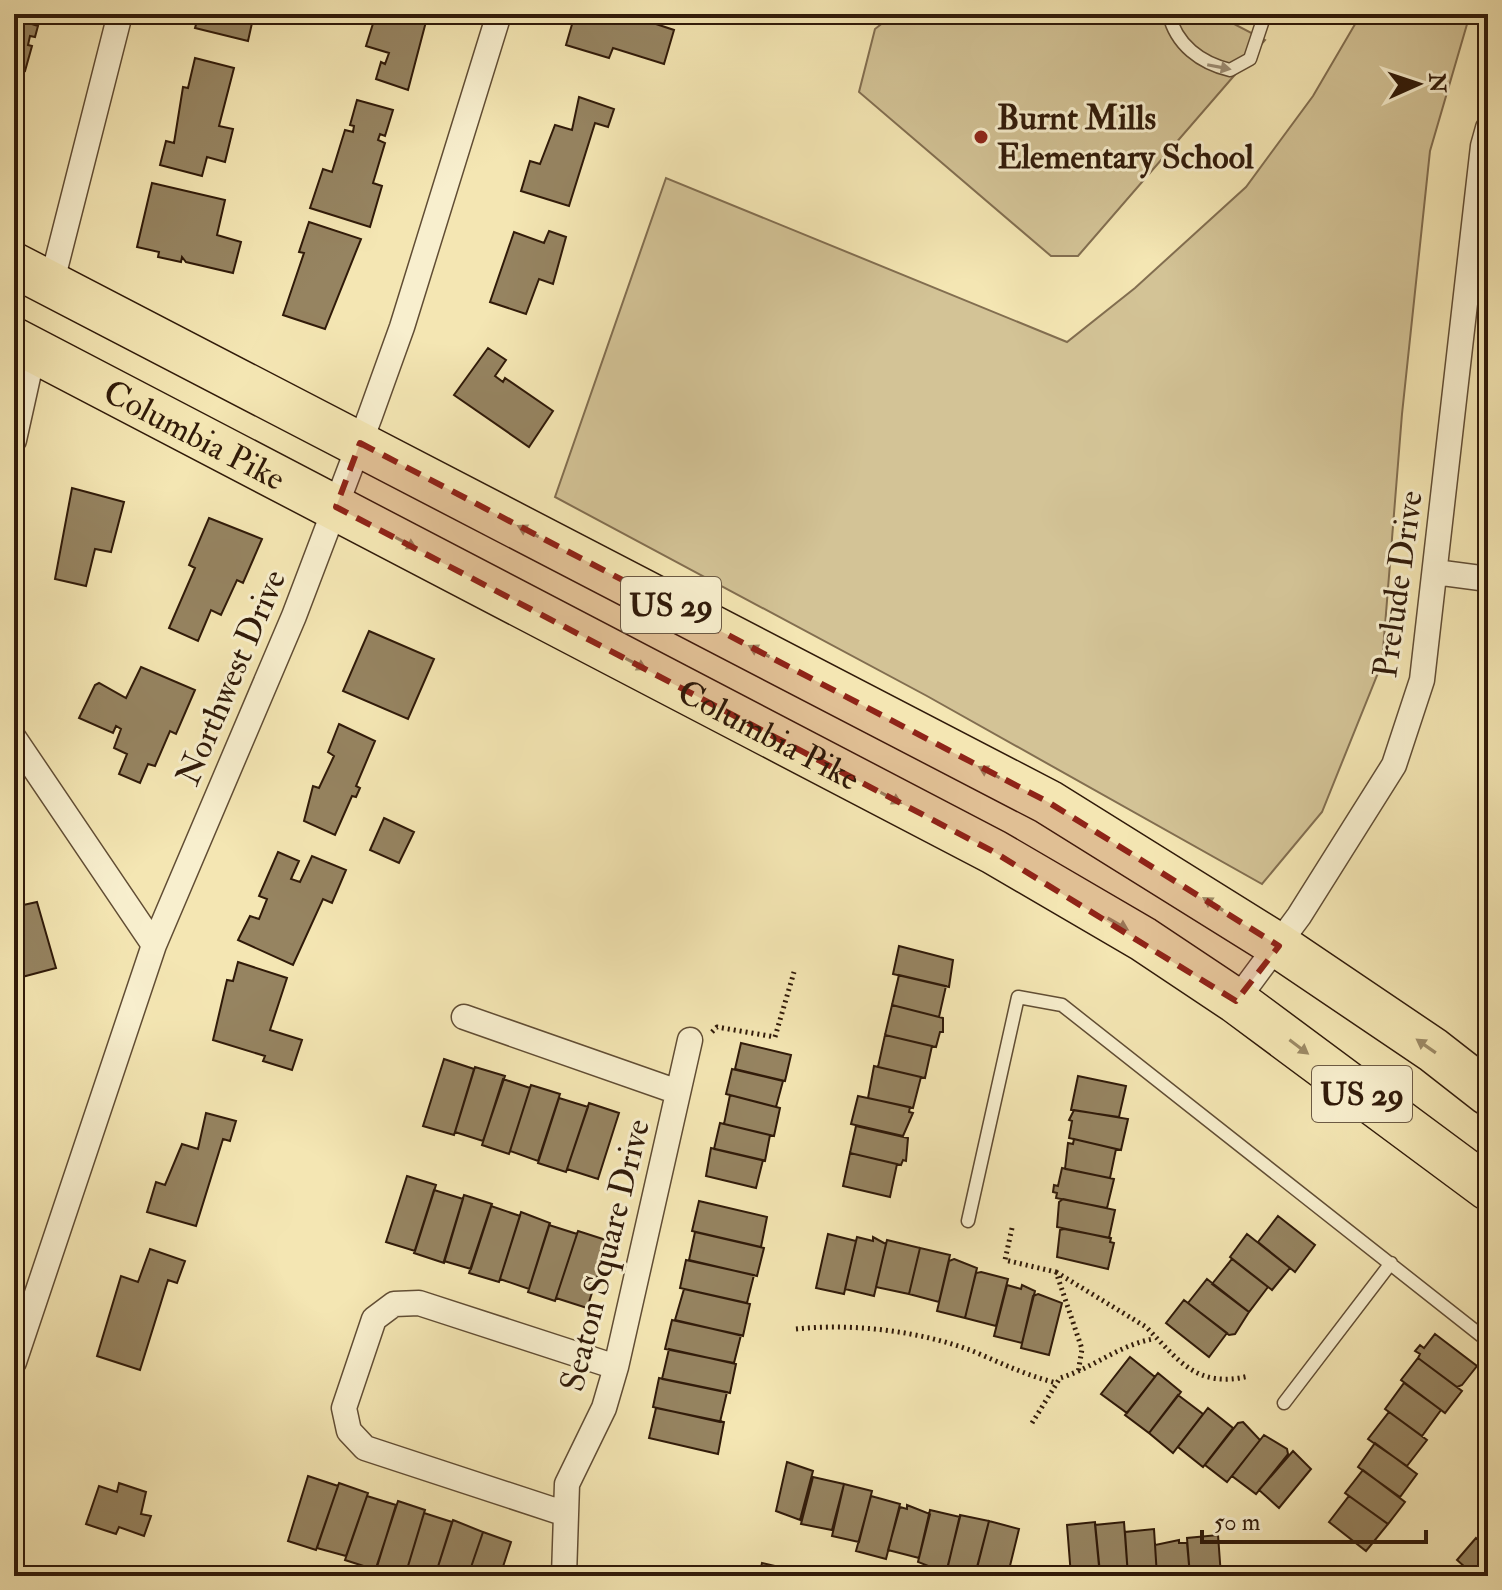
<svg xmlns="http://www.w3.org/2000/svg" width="1502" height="1590" font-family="'IM FELL Double Pica',serif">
	<rect width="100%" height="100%" fill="#f4e6b3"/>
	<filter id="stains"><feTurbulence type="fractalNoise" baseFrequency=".0025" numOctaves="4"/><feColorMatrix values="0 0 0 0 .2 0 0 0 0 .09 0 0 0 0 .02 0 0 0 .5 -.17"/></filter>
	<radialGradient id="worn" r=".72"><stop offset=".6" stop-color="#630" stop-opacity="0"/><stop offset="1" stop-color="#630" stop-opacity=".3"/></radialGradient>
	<!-- green -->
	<path fill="#d3c396" stroke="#826e50" stroke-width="2" d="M894 14H1215L1265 40 1078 256H1051L859 92 875 29Z
		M1361 14H1470L1430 151 1402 414 1382 663 1322 812 1262 884 927 696 555 497 666 178 1067 342 1135 288 1246 187 1313 96Z"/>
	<!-- building -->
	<path fill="#968461" stroke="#301a09" stroke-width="2" d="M14 14H35L32 24 38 26 35 37 30 36 28 45 32 46 25 71 14 68Z
		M199 14H254L248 41 195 28Z
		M376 14H428L408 90 376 79 381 62 385 64 389 53 366 46Z
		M575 14H626L674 30 664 64 613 48 609 58 566 45Z
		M195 58 234 68 219 126 233 129 225 162 207 157 202 176 160 165 166 141 174 143 183 87 188 88Z
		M579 97 614 109 608 127 595 123 569 206 521 191 530 161 540 164 555 125 572 130Z
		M357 100 393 110 385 136 380 134 378 140 385 143 373 183 382 186 370 227 310 208 323 169 332 172 345 130 353 132 354 126 350 125Z
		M152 183 225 200 217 235 241 242 233 273 186 262 182 257 181 262 158 257 159 252 137 247Z
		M309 222 361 239 325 329 283 315 304 253 299 252Z
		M549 231 566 237 553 284 539 279 526 314 490 302 514 232 544 243Z
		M488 348 506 360 495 376 503 382 505 378 553 411 529 447 454 395Z
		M72 488 124 502 111 552 95 549 86 586 55 579Z
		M209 518 262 539 243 583 237 580 221 615 211 610 198 641 169 628 195 568 189 565Z
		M369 631 434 659 408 719 343 691Z
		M141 667 195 690 176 734 170 731 155 766 148 764 140 783 119 774 127 754 114 748 121 729 116 726 113 733 79 718 95 685 99 683 126 698Z
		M339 724 375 741 356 786 360 788 356 797 352 796 335 835 304 821 313 786 319 788 334 756 328 752Z
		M384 818 414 832 399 863 370 850Z
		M278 852 299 861 291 879 300 882 312 856 346 870 332 903 323 899 293 965 238 940 250 916 259 919 267 899 259 896Z
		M37 902 56 968 22 977 14 953V907Z
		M899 946 953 960 949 987 893 974Z
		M238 962 287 978 270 1030 302 1040 292 1070 263 1061 265 1056 213 1040 227 980 233 981Z
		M899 975 946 986 939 1017 892 1005Z
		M892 1005 943 1018V1032H940L936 1047 885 1035Z
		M885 1035 932 1046 925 1078 878 1067Z
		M741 1043 791 1055 785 1081 735 1069Z
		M444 1059 474 1069 454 1135 423 1126Z
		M874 1066 921 1077 913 1108 868 1098Z
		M475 1067 505 1076 483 1141 455 1132Z
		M732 1069 783 1081 776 1107 726 1094Z
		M1078 1076 1126 1086 1119 1117 1071 1110Z
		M503 1079 530 1088 509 1154 482 1145Z
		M531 1085 560 1094 538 1161 510 1151Z
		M730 1095 780 1108 774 1136 724 1124Z
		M858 1096 910 1107 909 1112 913 1113 903 1136 851 1124Z
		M559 1098 588 1107 566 1172 538 1163Z
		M589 1103 619 1113 598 1179 567 1169Z
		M1074 1110 1128 1119 1121 1150 1069 1138 1072 1121 1069 1120Z
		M206 1113 236 1121 230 1141 223 1139 196 1226 147 1212 156 1182 165 1185 182 1144 198 1149Z
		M720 1123 770 1135 765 1161 714 1149Z
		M856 1126 908 1138 906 1161 903 1160 901 1165 850 1153Z
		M1074 1139 1116 1149 1110 1178 1065 1169 1068 1143 1073 1144Z
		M711 1148 763 1160 756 1188 706 1176Z
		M850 1153 897 1164 890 1197 843 1186Z
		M1062 1168 1114 1179 1107 1208 1056 1198 1057 1193 1053 1192 1054 1185 1058 1186Z
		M407 1176 436 1185 415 1251 386 1242Z
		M434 1190 463 1199 444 1263 414 1253Z
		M464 1195 492 1204 471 1269 444 1261Z
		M1063 1199 1115 1210 1109 1238 1057 1227 1059 1202Z
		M699 1201 767 1217 761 1247 692 1231Z
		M491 1206 520 1216 499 1282 469 1273Z
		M521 1212 550 1223 529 1289 500 1279Z
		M1278 1216 1315 1245 1295 1272 1258 1242Z
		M549 1225 577 1234 555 1301 528 1292Z
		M1064 1229 1111 1238 1110 1242 1114 1243 1108 1269 1057 1257 1060 1230Z
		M578 1231 609 1241 587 1308 556 1298Z
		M695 1232 764 1248 757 1276 689 1260Z
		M828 1234 856 1241 844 1294 816 1288Z
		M1247 1234 1290 1268 1272 1290 1230 1257Z
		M857 1237 873 1241V1237L886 1244 874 1296 845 1289Z
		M887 1240 920 1248 909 1294 876 1287Z
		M920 1248 950 1255 939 1302 909 1294Z
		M150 1249 185 1261 177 1283 168 1280 140 1370 97 1356 121 1276 138 1282Z
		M954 1259 977 1268 965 1318 937 1311 949 1261Z
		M1232 1259 1268 1287 1249 1312 1212 1284Z
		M686 1260 754 1275 747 1303 680 1288Z
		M981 1272 1008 1279 996 1326 965 1318 976 1273Z
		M1207 1279 1249 1312 1235 1334 1229 1335 1188 1303Z
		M1007 1285 1021 1289 1022 1285 1035 1291 1022 1343 994 1336Z
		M684 1289 750 1304 743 1336 675 1320Z
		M1038 1294 1062 1303 1049 1355 1021 1348 1033 1296Z
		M1184 1300 1227 1333 1209 1357 1166 1323Z
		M672 1320 741 1335 734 1363 665 1349Z
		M1435 1334 1477 1366 1462 1385 1457 1387 1418 1358 1420 1354 1415 1351 1420 1345 1424 1348Z
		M669 1349 736 1364 730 1393 662 1379Z
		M1130 1357 1155 1377 1127 1413 1101 1394Z
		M1418 1358 1462 1391 1445 1413 1401 1380Z
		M1158 1373 1181 1392 1149 1433 1125 1415Z
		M659 1378 727 1392 720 1422 653 1407Z
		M1404 1383 1441 1410 1422 1436 1385 1409Z
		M1178 1395 1203 1414 1173 1453 1149 1433Z
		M656 1408 724 1422 718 1454 649 1438Z
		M1208 1408 1233 1428 1203 1467 1178 1447Z
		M1389 1412 1427 1440 1407 1466 1368 1439Z
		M1243 1422 1260 1440 1227 1482 1205 1465 1238 1423Z
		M1264 1435 1287 1449 1288 1454 1256 1494 1232 1476Z
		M1375 1443 1417 1474 1400 1497 1358 1467Z
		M1293 1451 1311 1469 1279 1508 1259 1490Z
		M787 1462 813 1471 800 1520 776 1511Z
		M1363 1470 1405 1502 1388 1524 1345 1493Z
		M308 1476 338 1486 316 1550 288 1541Z
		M813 1477 844 1484 832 1530 801 1524Z
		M119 1483 146 1492 141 1514 151 1516 144 1536 119 1527 116 1534 86 1524 99 1486 117 1492Z
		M339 1483 368 1493 346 1556 317 1548Z
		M844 1484 872 1491 859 1542 832 1536Z
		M367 1496 396 1505 376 1570 345 1560Z
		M871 1496 900 1504 886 1559 856 1551Z
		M1349 1496 1388 1524 1366 1551 1329 1522Z
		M398 1501 425 1510 405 1576 376 1568Z
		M907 1505 930 1514 919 1558 888 1550 900 1507 907 1509Z
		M930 1510 960 1517 947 1569 942 1567 941 1571 918 1562Z
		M424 1513 452 1522 435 1576H405Z
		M960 1515 989 1521 976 1572 961 1569 960 1572 948 1566Z
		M453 1520 483 1532 468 1576H435Z
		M989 1521 1019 1529 1008 1574 977 1567Z
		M1095 1522 1100 1573 1071 1576 1067 1525Z
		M1124 1522 1128 1576H1100L1095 1525Z
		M1154 1529 1157 1576H1128L1125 1532Z
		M483 1532 511 1542 500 1576H468Z
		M1218 1535 1221 1576H1190L1187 1538Z
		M1476 1538 1488 1548V1576H1475L1457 1560Z
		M1179 1540V1543H1187L1190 1576H1157L1155 1545Z
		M762 1563 809 1574 808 1576H759Z"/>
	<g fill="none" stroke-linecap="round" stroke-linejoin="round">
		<defs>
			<path id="lane" d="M1169 14C1176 45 1201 63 1230 70L1250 59 1265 14
				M968 1221 1018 997 1062 1005 1488 1341
				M1284 1403 1391 1263"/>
			<path id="street" d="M51 285 120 14
				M14 440 34 350
				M1435 572 1488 579
				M14 738 154 945
				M1236 1001 1299 916 1394 765 1422 680 1483 146 1488 128
				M464 1017 678 1092
				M14 1362 154 945 294 616 370 416 402 327 499 14
				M566 1514 365 1448 349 1431 344 1408 374 1319 394 1304 419 1303 616 1367
				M564 1576 567 1484 604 1408 616 1367 690 1040"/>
			<g id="highway">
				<path d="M14 265 1048 802 1279 946 1433 1050 1488 1093"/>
				<path id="s1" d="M14 340 994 852 1143 939 1236 1001 1488 1188"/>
			</g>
		</defs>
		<!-- lane casing -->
		<use href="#lane" stroke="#614d34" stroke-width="15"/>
		<!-- street casing -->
		<use href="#street" stroke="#614d34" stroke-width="27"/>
		<!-- highway casing -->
		<use href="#highway" stroke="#301a09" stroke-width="47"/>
		<!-- path -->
		<path stroke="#301a09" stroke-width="5" stroke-dasharray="2 4" stroke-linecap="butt" d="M712 1032 717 1027 775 1037 794 972
			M1012 1228 1005 1260 1056 1272 1082 1349 1078 1373
			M1056 1272 1146 1327C1179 1360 1196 1389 1249 1376
			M796 1329C854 1323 921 1331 975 1352 1003 1364 1028 1376 1057 1383
			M1032 1423 1060 1378C1093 1368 1119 1345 1153 1339"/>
		<!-- lane -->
		<use href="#lane" stroke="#f8efce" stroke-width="12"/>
		<!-- street -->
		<use href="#street" stroke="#f8efce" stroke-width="24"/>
		<!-- highway -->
		<use href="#highway" stroke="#f4e6b3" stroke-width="44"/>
	</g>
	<!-- one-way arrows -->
	<defs><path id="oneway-solid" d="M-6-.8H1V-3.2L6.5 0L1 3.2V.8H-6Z" transform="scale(2)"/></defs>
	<use fill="#9e8f75" href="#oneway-solid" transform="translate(1219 67) rotate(11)"/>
	<g fill="#9c8a66">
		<use href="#oneway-solid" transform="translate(528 531) rotate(-152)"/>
		<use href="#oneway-solid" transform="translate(406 543) rotate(28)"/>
		<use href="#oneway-solid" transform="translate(759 651) rotate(-152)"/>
		<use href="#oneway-solid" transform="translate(636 664) rotate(28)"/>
		<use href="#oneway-solid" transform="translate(989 772) rotate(-152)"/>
		<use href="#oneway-solid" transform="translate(891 798) rotate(28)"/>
		<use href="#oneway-solid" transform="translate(1213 904) rotate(-148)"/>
		<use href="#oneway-solid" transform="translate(1118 924) rotate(30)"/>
		<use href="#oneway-solid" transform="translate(1426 1046) rotate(-145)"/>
		<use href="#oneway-solid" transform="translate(1299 1047) rotate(37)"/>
	</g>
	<!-- marked area -->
	<path fill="#8f2418" fill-opacity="0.2" stroke="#8f2418" stroke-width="6" stroke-dasharray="16 10" stroke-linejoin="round" d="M360 443 1048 802 1279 946 1236 1001 994 852 336 507Z"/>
	<!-- markers -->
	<circle fill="#8f2418" stroke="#f8efce" stroke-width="3" cx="981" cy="137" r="8"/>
	<g text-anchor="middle" stroke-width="6" stroke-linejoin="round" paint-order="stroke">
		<!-- shield labels -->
		<g fill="#f8efce" stroke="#6c5a44" stroke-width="2">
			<rect x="621" y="577" width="100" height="56" rx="6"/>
			<rect x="1312" y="1066" width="100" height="56" rx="6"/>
		</g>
		<g font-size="32" font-weight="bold" fill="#301a09">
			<text x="671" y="616">US 29</text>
			<text x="1362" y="1105">US 29</text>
		</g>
		<!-- poi labels -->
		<g font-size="34" font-weight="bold" fill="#301a09" stroke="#f8efce" text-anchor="start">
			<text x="997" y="129">Burnt Mills<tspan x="997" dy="39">Elementary School</tspan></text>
		</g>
		<!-- street labels -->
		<g font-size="34" fill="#301a09" stroke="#f8efce">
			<text dy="12" stroke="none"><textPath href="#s1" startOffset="204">Columbia Pike</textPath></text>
			<text transform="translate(1397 584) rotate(-82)" y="12">Prelude Drive</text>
			<text transform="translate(230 677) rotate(-67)" y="12">Northwest Drive</text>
			<text dy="12" stroke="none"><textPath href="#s1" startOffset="852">Columbia Pike</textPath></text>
			<text transform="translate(604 1255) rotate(-76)" y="12">Seaton Square Drive</text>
		</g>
	</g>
	<!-- margin -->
	<rect width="1502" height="1590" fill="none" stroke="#f4e6b3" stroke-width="48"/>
	<rect x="16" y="16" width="1470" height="1558" fill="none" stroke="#301a09" stroke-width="4"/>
	<rect x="24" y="24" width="1454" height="1542" fill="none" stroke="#301a09" stroke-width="2"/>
	<!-- north arrow -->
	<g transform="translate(1418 84) rotate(87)" stroke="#f8efce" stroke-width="6" paint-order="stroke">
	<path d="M0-6L14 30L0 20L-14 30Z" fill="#301a09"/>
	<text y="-12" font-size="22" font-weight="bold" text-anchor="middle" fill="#301a09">N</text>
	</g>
	<!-- scale -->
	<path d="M1202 1530v12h224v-12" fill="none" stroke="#301a09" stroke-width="4"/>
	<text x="1214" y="1530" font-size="24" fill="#301a09" stroke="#f8efce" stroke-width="6" paint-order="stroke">50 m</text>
	<rect width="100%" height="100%" filter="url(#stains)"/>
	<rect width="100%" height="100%" fill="url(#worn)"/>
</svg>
